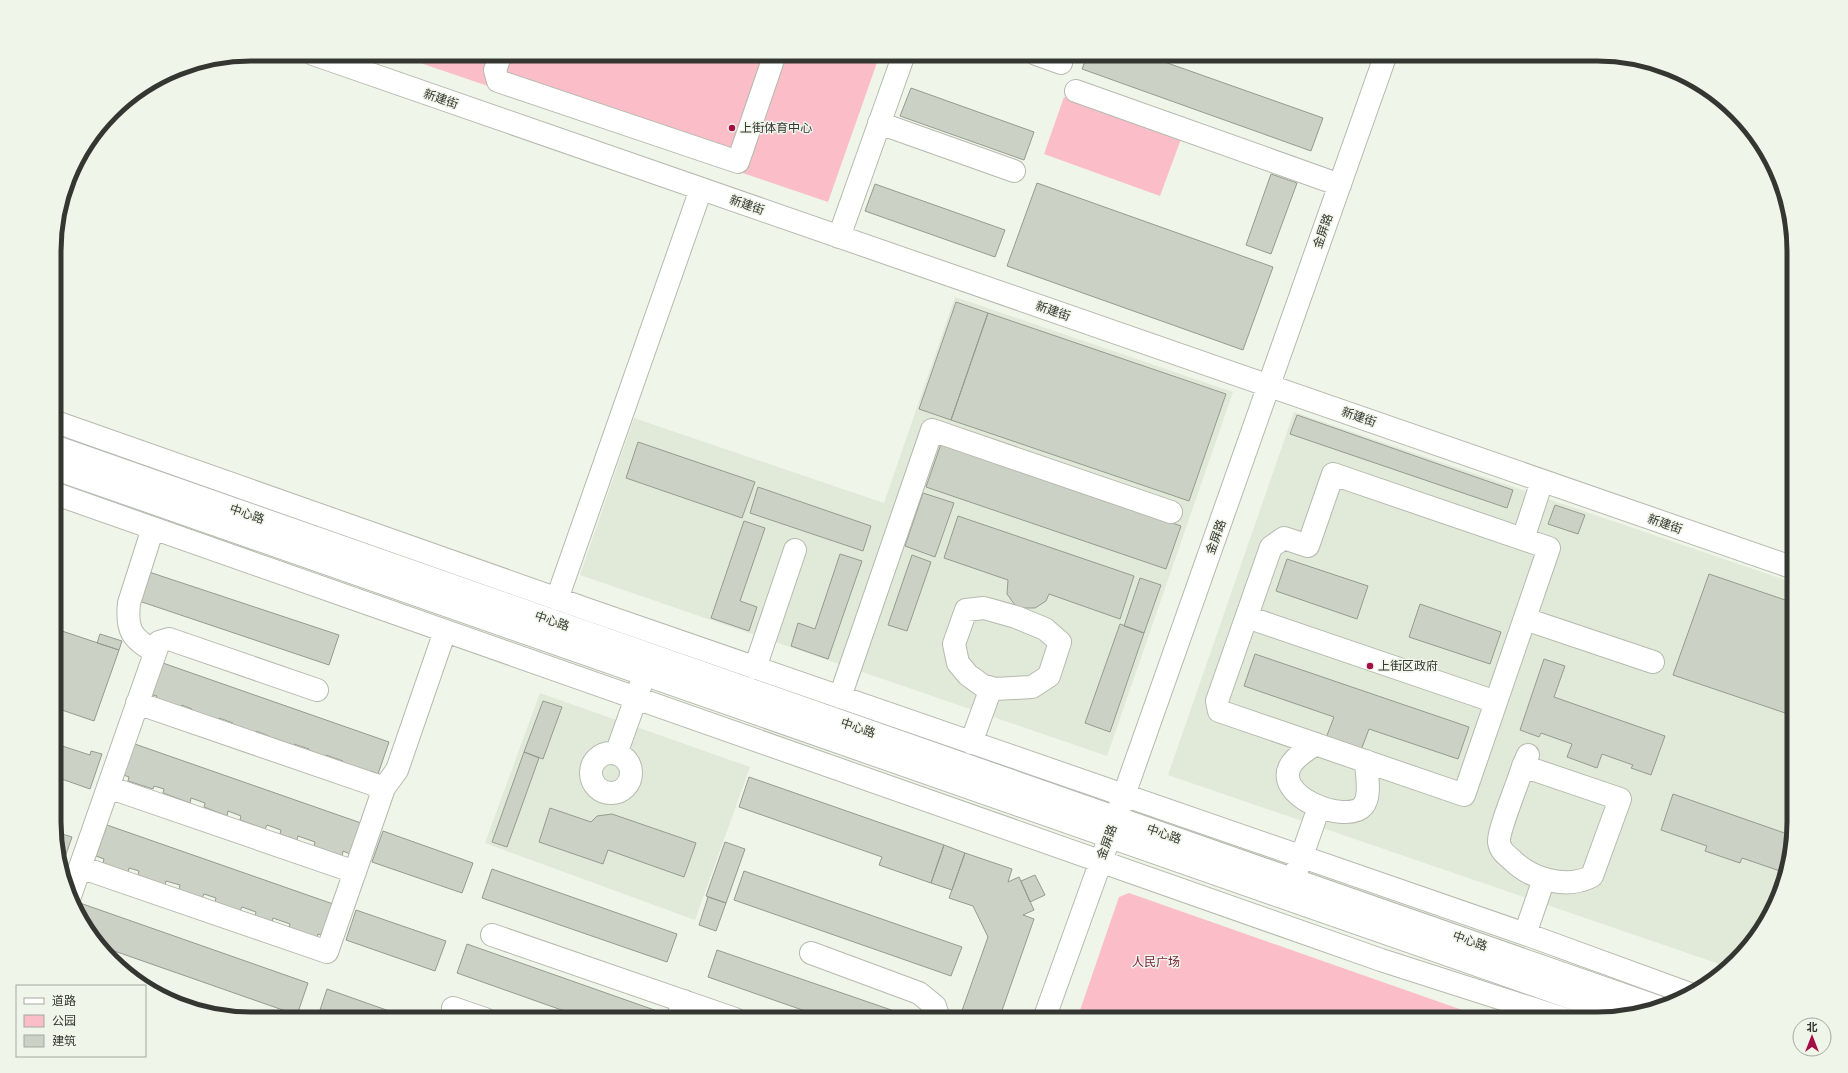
<svg xmlns="http://www.w3.org/2000/svg" width="1848" height="1073" font-family="Raleway,'Noto Sans SC',sans-serif">
	<rect width="100%" height="100%" fill="#eff5e8"/>
	<!-- built -->
	<path fill="#e1ead8" d="M955 297 1233 392 1107 756 580 575 634 418 884 503Z
		M1294 412 1794 583V834L1787 873 1768 920 1745 952 1728 967 1168 775Z
		M540 693 750 767 695 920 485 843Z"/>
	<!-- green -->
	<path fill="#fbbdc8" d="M394 54H880L828 202Z
		M1064 97 1181 139 1160 196 1044 154Z
		M1129 893 1488 1019H1077L1119 897Z"/>
	<!-- building -->
	<path fill="#cbd1c4" stroke="#959b8f" d="M1088 54H1142L1323 118 1311 151 1082 69Z
		M911 88 1034 132 1024 160 900 116Z
		M1271 174 1297 183 1271 254 1246 245Z
		M1037 183 1273 267 1243 350 1007 266Z
		M875 184 1005 230 995 257 865 211Z
		M956 302 988 313 951 420 919 409Z
		M988 313 1226 394 1189 501 951 420Z
		M1297 415 1513 490 1507 508 1290 434Z
		M638 442 755 482 742 518 626 478Z
		M941 444 1181 526 1166 569 926 487Z
		M758 487 871 526 863 551 750 513Z
		M923 493 954 503 935 557 905 546Z
		M1555 505 1585 515 1578 534 1548 524Z
		M958 516 1134 576 1120 619 1049 594 1046 601 1035 608H1021L1015 605 1007 594 1008 580 944 558Z
		M744 521 765 528 740 601 757 607 749 631 711 618Z
		M840 554 862 561 828 659 791 646 798 623 815 629Z
		M912 555 931 562 907 631 888 625Z
		M1287 559 1368 586 1357 619 1276 591Z
		M149 572 339 635 329 665 139 601Z
		M1709 574 1794 603V716L1673 675Z
		M1140 578 1161 585 1144 633 1124 626Z
		M1420 604 1501 632 1490 664 1409 637Z
		M1120 624 1144 633 1110 732 1085 723Z
		M56 629 119 650 94 721 56 708Z
		M100 634 122 641 119 650 97 643Z
		M1255 654 1469 727 1458 759 1369 729 1361 750 1326 738 1334 717 1244 686Z
		M1544 659 1565 666 1554 697 1665 736 1651 775 1631 768 1633 765 1602 754 1597 768 1567 757 1572 744 1541 733 1539 737 1520 730Z
		M160 662 389 742 378 774 371 771 369 775 341 765 343 761 326 755 324 760 308 754 309 749 294 744 293 749 268 740 269 736 256 731 255 735 231 727 233 723 219 718 217 722 190 713 192 709 182 705 180 709 155 701 157 696 149 694Z
		M543 701 562 707 543 759 524 752Z
		M132 743 361 823 350 854 343 851 342 856 314 846 315 842 298 836 297 840 280 834 281 830 267 825 265 829 240 820 241 816 228 811 227 816 204 807 205 803 191 798 190 803 163 793 164 789 154 786 153 789 128 781 129 777 121 774Z
		M56 744 90 755 91 751 102 754 90 789 56 777Z
		M524 752 539 758 507 847 492 842Z
		M749 777 944 845 931 883 879 865 882 857 739 807Z
		M1673 794 1793 836 1786 873 1742 858 1740 863 1705 851 1707 846 1661 830Z
		M550 808 591 822 597 816 612 814 696 843 684 877 608 850 603 864 539 842Z
		M107 825 336 905 325 936 318 934 317 938 289 928 290 924 273 918 272 922 255 916 256 912 242 907 240 911 215 902 216 898 204 894 202 898 179 890 180 885 166 881 165 885 138 875 139 871 129 868 128 872 103 863 104 859 96 856Z
		M383 831 473 863 462 893 372 862Z
		M56 832 72 837 63 863 59 862 56 847Z
		M725 842 745 849 726 903 706 896Z
		M944 845 965 853 952 890 931 883Z
		M965 853 1012 869 1008 882 1019 877 1034 910 1023 915 1034 919 999 1019H959L988 937 973 906 949 898Z
		M492 869 677 934 667 962 482 898Z
		M744 871 962 947 951 976 734 900Z
		M1035 875 1045 895 1030 902 1021 881Z
		M708 897 726 903 716 931 699 925Z
		M80 903 308 983 297 1015 100 946 87 931 77 911Z
		M356 910 446 941 435 971 346 940Z
		M467 944 660 1012 658 1019H587L457 973Z
		M717 950 903 1014 901 1019H828L708 977Z
		M327 989 412 1019H317Z"/>
	<g fill="none" stroke-linecap="round" stroke-linejoin="round">
		<defs>
			<path id="minor" d="M313 54 1794 568
				M501 54 495 70 498 81 738 162 775 54
				M1036 54 1061 63
				M1076 91 1340 185
				M879 123 1014 171
				M839 237 904 54
				M56 422 592 611 1531 936 1690 994
				M1333 474 1549 548 1464 795 1219 711 1217 701 1271 547 1284 538 1308 546Z
				M56 494 1381 960 1565 1019
				M153 528 129 603C126 631 132 638 155 652
				M1523 539 1542 481
				M557 599 701 189
				M984 608 1016 617 1045 629 1060 642 1049 676 1032 687 995 689 982 685 968 675 958 663 954 644 966 610Z
				M1247 617 1496 702
				M1525 619 1653 662
				M755 668 795 550
				M840 697 932 430 1171 512
				M971 743 991 688
				M1316 744C1308 749 1298 755 1292 763 1269 796 1347 825 1363 806 1372 795 1366 774 1366 761
				M591 773a20 20 0 1 1 40 0a20 20 0 1 1-40 0Z
				M616 754 641 684
				M1523 766 1620 799 1592 876C1566 890 1531 879 1511 859 1505 854 1500 850 1499 842 1498 830 1519 781 1523 766L1528 755
				M108 787 355 872
				M384 788 397 770 445 631
				M1119 809 1386 54
				M80 867 327 952 384 788 137 703
				M1297 870 1319 807
				M70 896 159 642 169 639 317 690
				M1525 934 1544 879
				M492 935 735 1019
				M811 953 919 993 935 1006 939 1019
				M453 1008 485 1019
				M677 1019 684 1001
				M1044 1019 1106 847"/>
			<path id="major" d="M56 447 1661 1008
				M56 469 1623 1016"/>
		</defs>
		<!-- minor casing -->
		<use href="#minor" stroke="#b4baae" stroke-width="24"/>
		<!-- major casing -->
		<use href="#major" stroke="#b4baae" stroke-width="24"/>
		<!-- minor -->
		<use href="#minor" stroke="#fff" stroke-width="22"/>
		<!-- major -->
		<use href="#major" stroke="#fff" stroke-width="22"/>
	</g>
	<!-- markers -->
	<g fill="#a40e48" stroke="#eff5e8" stroke-width="1.5">
		<circle cx="732" cy="128" r="4"/>
		<circle cx="1370" cy="666" r="4"/>
	</g>
	<g text-anchor="middle" stroke-width="3" stroke-linejoin="round" paint-order="stroke">
		<!-- street labels -->
		<g font-size="12" fill="#343631" stroke="#eff5e8">
			<text transform="translate(441 99) rotate(19)" y="4">新建街</text>
			<text transform="translate(747 205) rotate(19)" y="4">新建街</text>
			<text transform="translate(1323 231) rotate(-71)" y="4">金屏路</text>
			<text transform="translate(1053 311) rotate(19)" y="4">新建街</text>
			<text transform="translate(1359 417) rotate(19)" y="4">新建街</text>
			<text transform="translate(247 514) rotate(19)" y="4">中心路</text>
			<text transform="translate(1665 524) rotate(19)" y="4">新建街</text>
			<text transform="translate(1216 537) rotate(-70)" y="4">金屏路</text>
			<text transform="translate(552 621) rotate(19)" y="4">中心路</text>
			<text transform="translate(858 728) rotate(19)" y="4">中心路</text>
			<text transform="translate(1164 834) rotate(19)" y="4">中心路</text>
			<text transform="translate(1107 842) rotate(-70)" y="4">金屏路</text>
			<text transform="translate(1470 941) rotate(19)" y="4">中心路</text>
		</g>
		<!-- poi labels -->
		<g font-size="12" fill="#343631" stroke="#eff5e8" text-anchor="start">
			<text x="740" y="132">上街体育中心</text>
			<text x="1378" y="670">上街区政府</text>
		</g>
		<!-- park labels -->
		<g font-size="12" fill="#78213b" stroke="#eff5e8">
			<text x="1156" y="966">人民广场</text>
		</g>
	</g>
	<!-- crop -->
	<path d="M0 0H1848V1073H0ZM251 61H1597A190 190 0 0 1 1787 251V822A190 190 0 0 1 1597 1012H251A190 190 0 0 1 61 822V251A190 190 0 0 1 251 61Z" fill="#eff5e8" fill-rule="evenodd"/>
	<path fill="none" stroke="#343631" stroke-width="5" d="M251 61H1597A190 190 0 0 1 1787 251V822A190 190 0 0 1 1597 1012H251A190 190 0 0 1 61 822V251A190 190 0 0 1 251 61Z"/>
	<!-- legend -->
	<rect x="16" y="985" width="130" height="72" fill="#eff5e8" stroke="#a4a99f"/>
	<rect x="24" y="998" width="20" height="6" fill="#ffffff" stroke="#a4a99f"/>
	<text x="52" y="1005" font-size="12" fill="#343631">道路</text>
	<rect x="24" y="1015" width="20" height="12" fill="#fbbdc8" stroke="#a4a99f"/>
	<text x="52" y="1025" font-size="12" fill="#343631">公园</text>
	<rect x="24" y="1035" width="20" height="12" fill="#cbd1c4" stroke="#a4a99f"/>
	<text x="52" y="1045" font-size="12" fill="#343631">建筑</text>
	<!-- north arrow -->
	<g transform="translate(1812 1037)"><circle r="19" fill="#eff5e8" stroke="#a4a99f"/>
	<path d="M0-3L7 15L0 10L-7 15Z" fill="#a40e48"/>
	<text y="-6" font-size="11" font-weight="bold" text-anchor="middle" fill="#343631">北</text>
	</g>
</svg>
